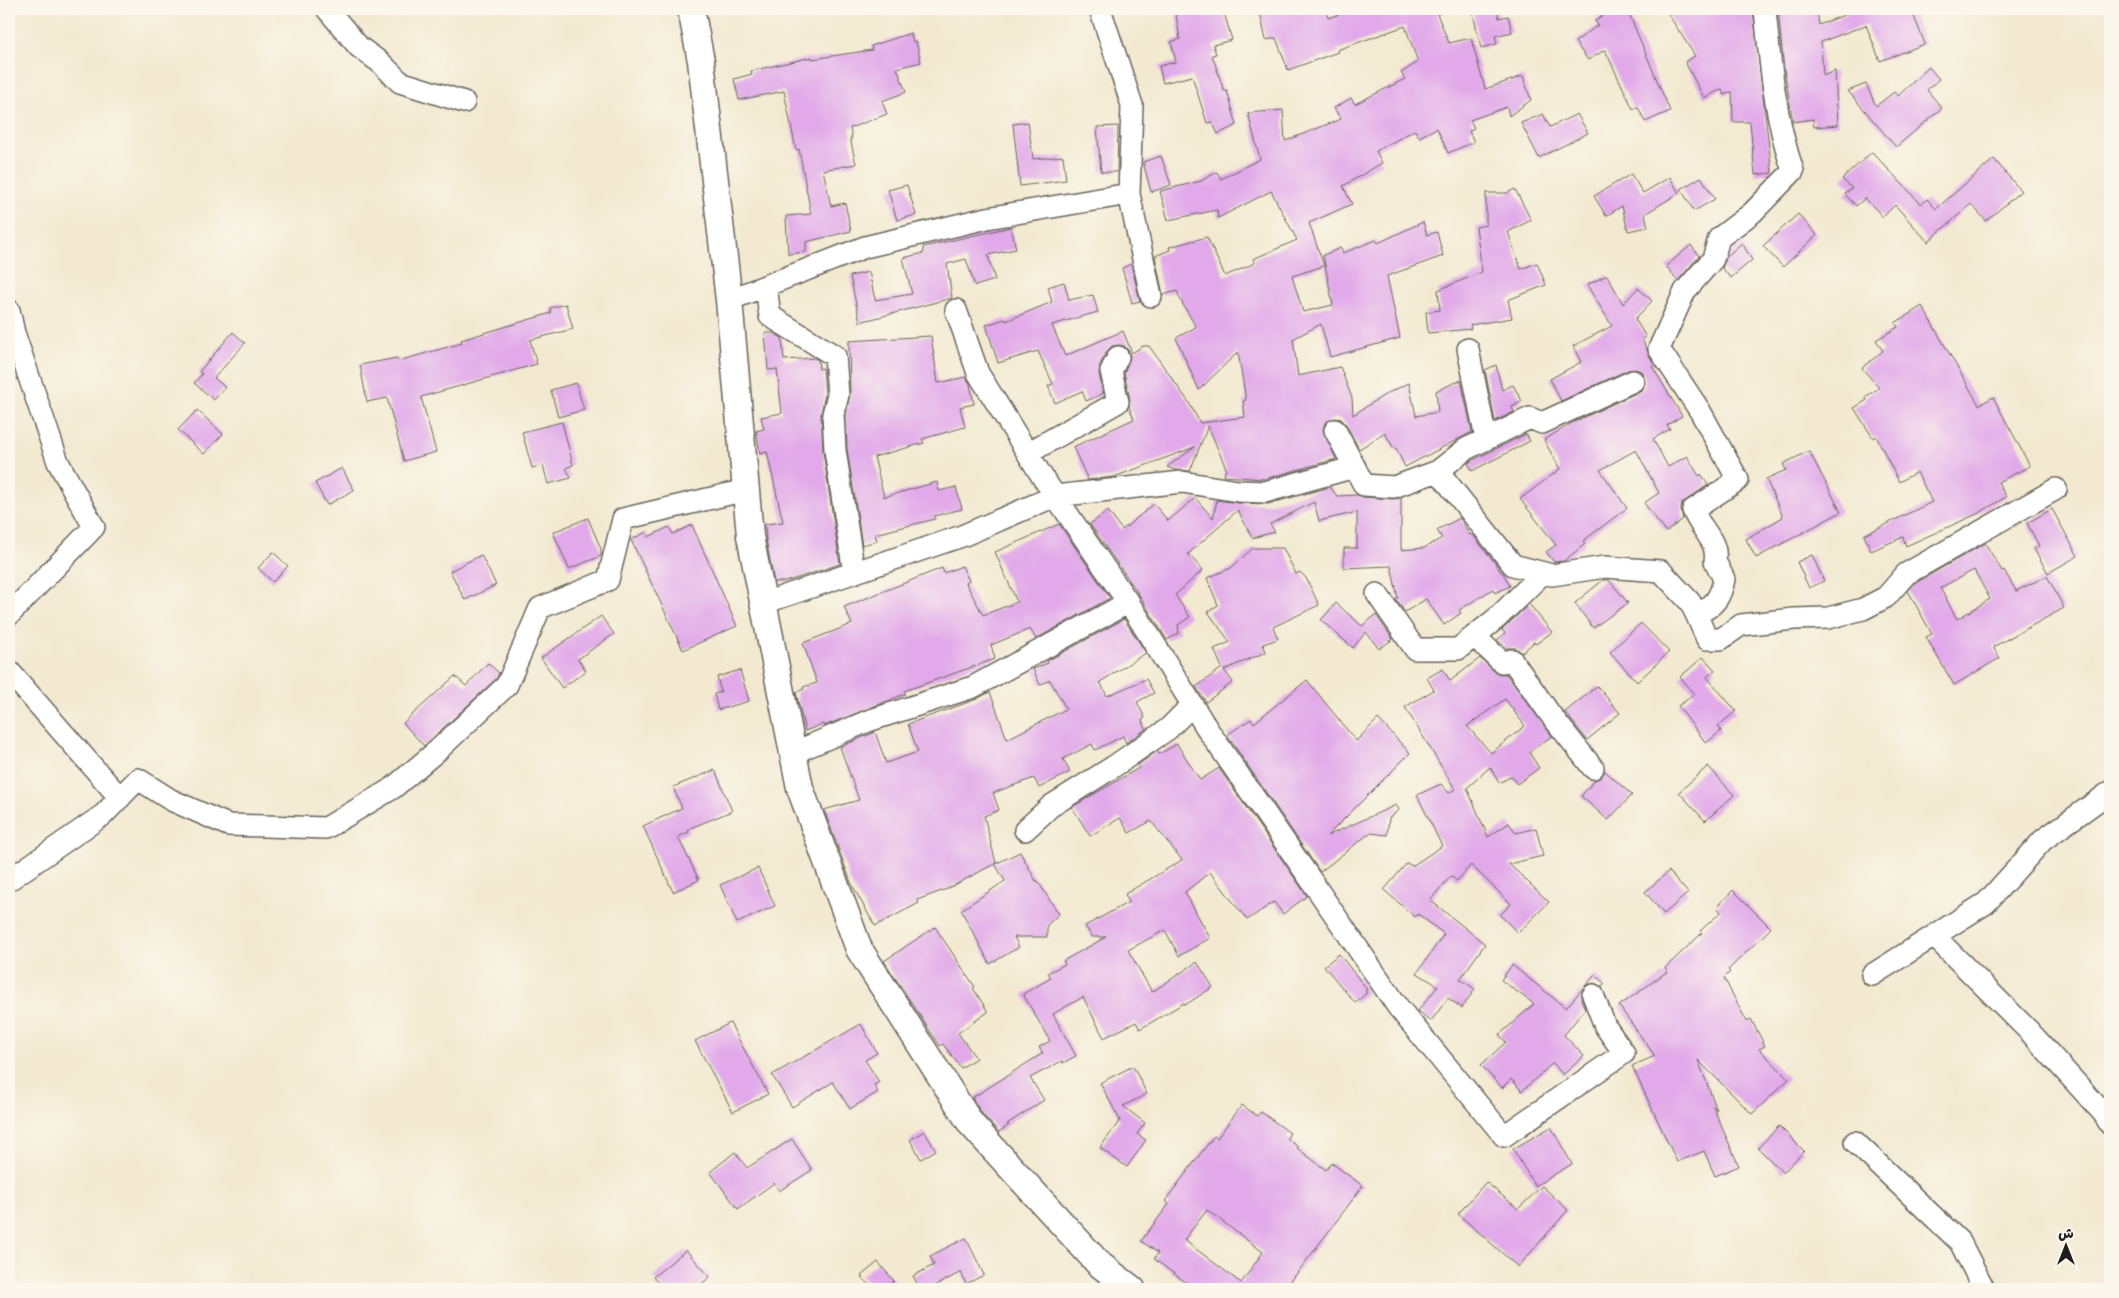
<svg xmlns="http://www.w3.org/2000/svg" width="2119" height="1298" font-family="'Comic Neue','Playpen Sans Arabic',sans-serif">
	<rect width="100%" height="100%" fill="#fbf7ec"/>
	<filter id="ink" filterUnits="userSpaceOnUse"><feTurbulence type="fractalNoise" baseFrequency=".02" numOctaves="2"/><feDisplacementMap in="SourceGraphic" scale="10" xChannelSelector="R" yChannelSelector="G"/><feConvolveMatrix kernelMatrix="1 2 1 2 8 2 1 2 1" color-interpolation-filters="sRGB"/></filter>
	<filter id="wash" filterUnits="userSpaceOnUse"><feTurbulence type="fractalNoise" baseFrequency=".0096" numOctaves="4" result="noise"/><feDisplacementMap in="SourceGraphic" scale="20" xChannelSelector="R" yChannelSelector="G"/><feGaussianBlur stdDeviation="1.12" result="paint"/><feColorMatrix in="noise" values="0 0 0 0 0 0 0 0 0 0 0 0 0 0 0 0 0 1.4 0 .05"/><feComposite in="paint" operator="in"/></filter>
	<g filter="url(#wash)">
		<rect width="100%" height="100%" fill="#f2e9d0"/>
		<g id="blocks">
			<!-- building -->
			<path fill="#e1a9e9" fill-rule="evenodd" d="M1175 9H1223L1232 40 1213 45 1216 54 1212 55 1224 91H1227L1237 125 1218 134 1212 122 1207 123 1192 76 1163 83 1159 66 1176 62 1171 42 1180 39Z
				M1259 9H1326L1328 18 1354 9H1446V11L1437 14 1449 43 1471 38 1485 89 1523 76 1531 100 1509 116 1507 107 1470 120 1474 128 1469 131 1474 142 1448 153 1437 128 1419 137 1415 130 1376 151 1382 163 1343 186 1352 204 1309 223 1324 266 1292 276 1303 312 1333 305 1323 255 1341 248 1343 253 1376 240 1378 243 1423 222 1427 235 1437 232 1443 256 1387 276 1400 338 1330 357 1321 324 1293 339 1298 376 1340 367 1352 398 1353 415 1386 394 1409 383 1416 416 1438 412 1436 391 1461 380 1472 432 1405 467 1396 448 1394 449 1385 433 1359 449 1346 424 1341 419 1335 418 1325 423 1323 430 1336 459 1264 479 1224 476 1226 468 1208 426 1190 471 1175 470 1167 467 1195 447 1114 477 1088 480 1073 447 1134 419 1129 407 1130 399 1124 373 1130 357 1129 351 1124 346 1118 345 1112 346 1107 351 1100 365 1099 373 1103 394 1086 401 1082 391 1055 403 1048 386 1053 384 1038 351 998 363 986 325 1005 319 1006 321 1052 302 1048 287 1064 282 1069 300 1093 295 1098 312 1052 325 1065 356 1123 331 1132 353 1143 346H1149L1188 401 1200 423 1245 417 1243 401 1246 400 1238 352 1199 390 1176 338 1196 327 1181 301 1177 291 1163 295 1155 256 1170 250 1169 247 1207 237 1225 276 1255 263 1253 259 1297 240 1271 191 1218 218 1217 210 1168 220 1160 191 1201 181 1217 172 1221 179 1260 159 1248 113 1283 110 1285 141 1341 119 1334 108 1351 98 1355 104 1405 79 1401 73 1418 62 1405 26 1337 50 1338 52 1288 70 1276 38 1266 40Z
				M1472 9H1497L1499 18 1508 16 1512 32 1495 36 1497 44 1481 48Z
				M1613 9H1627L1670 111 1645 122 1638 107 1633 109 1605 50 1588 60 1575 42 1598 25 1595 21Z
				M1665 9H1753L1772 173 1755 175 1750 122H1733L1732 92 1724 95 1722 89 1704 98 1685 62 1695 56Z
				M1778 9H1817L1819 25 1859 9H1911L1925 44 1880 61 1866 25 1821 42 1823 76 1835 71 1838 125 1814 127 1813 119 1793 122 1784 69Z
				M911 33 913 42 916 41 921 62 897 68 906 92 882 101 887 114 850 128 852 138H850L856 164 823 170 831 206 845 203 851 231 806 242V252L788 254 786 216 811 214 799 149 796 150 784 91 739 100 734 79 752 74 751 71 812 57V59L872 50 871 46Z
				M1929 67 1939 79 1927 90 1942 108 1896 147 1848 91 1866 84 1876 106 1894 92 1898 96Z
				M1543 114 1550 127 1577 114 1588 133 1539 158 1521 123Z
				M1028 122 1033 159 1063 156 1066 180 1020 186 1013 124Z
				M1118 126 1117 172H1101L1097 127Z
				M1872 152 1921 204 1927 199 1936 209 1994 159 2021 191 1986 221 1971 204 1928 242 1895 205 1883 217 1865 198 1856 206 1845 194 1852 188 1842 179Z
				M1161 156 1171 185 1151 192 1143 162Z
				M1631 174 1643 193 1670 177 1679 193 1645 214 1648 227 1628 231 1622 206 1606 216 1594 196Z
				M1701 177 1715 199 1694 211 1681 189Z
				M907 185 916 215 897 220 888 190Z
				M1515 189 1531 220 1508 232 1521 269 1537 263 1546 285 1508 300 1512 318 1470 325 1471 329 1428 333 1426 312 1440 310 1438 290 1482 272 1476 227 1486 225V193H1507Z
				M1798 214 1817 235 1783 267 1763 246Z
				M1011 227 1016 249 988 255 995 280 975 286 966 259 947 264 952 298 860 322 850 276 869 272 875 300 912 294 903 258 924 253 923 247Z
				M1742 243 1752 260 1731 278 1722 268 1727 256Z
				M1691 245 1699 256 1678 281 1666 266Z
				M1131 264 1140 301 1132 303 1122 268Z
				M1607 275 1623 304 1638 288 1652 301 1635 319 1646 337 1642 339 1654 365 1652 366 1682 416 1667 425 1670 429 1653 439 1668 467 1687 456 1699 476 1701 474 1708 485 1682 503 1681 510 1683 519 1666 532 1644 503 1659 493 1636 450 1600 470 1627 508 1583 541 1585 544 1564 561 1554 562 1546 552 1556 545 1520 499 1560 469 1544 440 1572 423 1638 392 1643 389 1645 383 1644 376 1641 371 1635 369 1628 370 1561 401 1550 379 1581 362 1573 346 1612 326 1587 285Z
				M566 304 573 329 530 340 537 364 421 397 436 452 404 461 387 398 367 402 360 365 397 358 398 361 462 343 461 340 551 313 550 308Z
				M1922 306 1979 405 1993 397 2030 466 1998 482 2006 497 1977 514 1906 546 1903 537 1871 551 1864 535 1932 502 1917 472 1899 482 1876 436 1873 438 1854 408 1867 400 1865 397 1879 388 1862 368 1883 351 1876 340 1898 327 1895 323Z
				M233 332 245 343 214 378 225 387 214 400 194 383 202 374 199 372Z
				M765 333H773L782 338 784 360 814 358 818 360 819 369 823 368 825 394 821 414 823 451 840 564 785 582H774L766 539 765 524 783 522 767 452 760 454 756 431 764 429 761 417 782 413 777 369 768 370Z
				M931 336 938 383 966 377 970 384 974 404 960 407 965 427 922 439 924 443 874 457 884 497 937 482 939 491 956 487 962 509 934 516 935 519 875 534 877 541 862 545 847 449 846 415 850 394 849 341Z
				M1496 365 1502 390 1513 385 1522 401 1512 407 1514 412 1495 421 1485 370Z
				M576 383 584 410 558 417 551 390Z
				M197 410 223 434 204 454 178 430Z
				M562 422 573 465 566 468 571 478 548 484 543 465 532 468 522 432Z
				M1526 434 1530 441 1472 471 1468 463 1473 460Z
				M1809 451 1841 512 1756 558 1746 539 1783 517 1766 479 1786 470 1783 464Z
				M342 468 354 490 327 505 315 483Z
				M1330 487 1337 496 1357 495 1363 497 1393 499 1401 498V550L1424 548 1442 538 1437 530 1460 518 1470 535 1472 534 1496 564 1500 571 1503 573 1510 586 1495 593 1493 589 1459 610 1461 613 1444 625 1426 599 1405 612 1396 600 1398 598 1391 566 1344 568V548H1357V512L1319 521 1314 502 1270 524 1275 532 1252 538 1238 510 1188 554 1203 570 1175 595 1190 617 1178 625 1179 633 1167 640 1140 596 1090 524 1108 511 1122 530 1154 504 1168 521 1195 498 1213 518 1217 500 1237 503 1268 504Z
				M2052 509 2078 556 2048 573 2034 549 2039 546 2027 523Z
				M588 518 601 549V556L569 569 553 532Z
				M1059 524 1110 598 1036 639 1030 629 991 645 995 659 904 691 905 694 824 726 823 724 805 731 796 692 804 689 803 687 817 683 803 643 852 624 844 607 942 568 944 573 962 566 969 581 966 583 983 615 1017 602 995 552Z
				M692 525 737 626 683 650 631 540 646 532 648 537 669 527 673 534Z
				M1985 543 2002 571 2004 570 2016 591 2047 576 2064 608 1993 647 2000 658 1954 685 1926 637 1932 634 1908 591 1914 584ZM1974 570 1990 599 1957 619 1940 588Z
				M1253 548H1283L1296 574 1300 572 1306 578 1319 605 1273 627 1278 639 1263 644 1266 652 1224 670 1233 682 1206 702 1196 687 1222 668 1214 649 1230 642 1208 612 1218 605 1207 578 1231 568Z
				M273 552 288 566 273 582 258 568Z
				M481 555 496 585 465 600 450 571Z
				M1812 555 1824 581 1809 588 1797 562Z
				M1603 580H1609L1628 603 1593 628 1575 603Z
				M1336 603 1362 626 1376 615 1393 639 1379 649 1366 632 1353 648 1321 620Z
				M1529 604 1552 632 1536 644 1534 642 1522 653 1516 648H1506L1497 640 1505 633 1502 630Z
				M601 616 614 634 578 659 586 671 562 688 541 658Z
				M1124 619 1146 653 1100 682 1107 696 1146 679 1154 693 1137 702 1145 718 1142 720 1146 729 1126 743 1123 736 1095 750 1092 744 1063 759 1070 772 1039 788 1034 778 993 793 999 810 984 816 996 863 947 889 917 900 919 903 875 926 852 885 824 810 859 800 840 747 875 732 886 763 918 752 908 724 977 699 990 692 1007 739 1066 709 1050 680 1040 685 1033 669 1048 663 1047 661Z
				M1641 623 1669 652 1637 682 1610 652Z
				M1703 657 1715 670 1707 677 1736 711 1718 726 1721 731 1706 743 1678 706 1695 694 1680 677Z
				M1480 658 1494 671 1499 674H1506L1552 736 1529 752 1539 768 1517 784 1512 776 1499 783 1490 767 1467 788 1488 837 1509 823 1516 833 1536 828 1543 856 1509 864 1549 902 1518 933 1500 915 1511 904 1471 865 1457 881 1451 876 1430 900 1485 944 1460 979 1475 989 1462 1008 1448 998 1431 1021 1418 1011 1438 986 1417 973 1444 934 1418 914 1415 917 1384 890 1407 863 1412 866 1442 846 1417 795 1441 784 1449 793 1455 789 1405 707 1434 690 1427 678 1443 669 1450 681ZM1505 699 1525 726 1491 753 1467 726Z
				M488 663 499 673 497 678 424 746 403 723 455 676 466 686Z
				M740 670 749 701 718 710 714 694 721 692 717 677Z
				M1307 680 1356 741 1378 719 1410 753 1327 836 1396 805 1399 810 1389 818 1387 835 1370 833 1320 872 1227 735 1251 719 1254 723Z
				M1597 686 1620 713 1587 740 1565 712Z
				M1177 744 1200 780 1219 768 1307 896 1283 914 1274 902 1247 920 1210 872 1185 892 1210 938 1179 956 1165 930 1128 950 1152 992 1197 962 1213 987 1185 1005 1184 1003 1140 1029 1136 1022 1104 1038 1083 997 1053 1014 1076 1056 1063 1063 1062 1061 1030 1078 1044 1100 1007 1124 1009 1125 999 1132 983 1115 972 1098 1043 1053 1039 1047 1050 1041 1023 994 1051 978 1048 973 1065 964 1063 961 1106 937H1092L1085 926 1129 902 1125 894 1182 860 1151 821 1129 833 1120 818 1090 836 1072 807 1139 768 1138 765 1157 751 1159 754Z
				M1708 766 1734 795 1705 821 1679 792Z
				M715 770 732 811 688 829 689 832 678 837 699 880 673 892 643 826 682 808 673 787Z
				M1605 771 1632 795 1608 820 1581 796 1595 780 1601 777Z
				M1020 852 1036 881 1037 880 1059 914 1047 925V937H1014L1019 947 990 964 961 910 1005 881 995 864Z
				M758 868 775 906 737 923 720 885Z
				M1669 871 1688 893 1664 914 1645 892Z
				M1733 890 1771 928 1728 970 1730 972 1724 978 1747 1022 1751 1019 1765 1046 1759 1049 1789 1079 1752 1114 1698 1060 1717 1110 1712 1105 1739 1166 1715 1176 1704 1151 1677 1162 1632 1066 1655 1056 1619 1006 1668 971 1665 968 1702 933 1700 931 1721 912 1717 907Z
				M935 927 975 987 973 988 988 1012 958 1033 976 1058 961 1068 943 1044 940 1046 884 961Z
				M1339 954 1366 988V994L1355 1003 1324 966Z
				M1512 965 1566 1008 1583 988 1581 999 1585 1009 1564 1035 1584 1056 1563 1075 1553 1063 1522 1091 1511 1079 1502 1088 1481 1065 1506 1042 1499 1035 1534 1004 1501 980Z
				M1595 975 1605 984 1602 987 1594 983 1585 986Z
				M730 1023 768 1094 733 1112 695 1041Z
				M861 1024 877 1053 865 1060 879 1082 874 1085 878 1092 850 1109 833 1082 792 1107 772 1075Z
				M1133 1066 1147 1094 1123 1106 1145 1123 1137 1134 1146 1140 1127 1167 1100 1148 1120 1120 1100 1083Z
				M1242 1105 1257 1116 1261 1112 1290 1133 1287 1138 1298 1147 1297 1148 1326 1170 1332 1163 1363 1186 1285 1289H1195L1154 1259 1158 1253 1141 1241 1169 1204 1165 1201 1214 1136 1217 1138ZM1207 1210 1263 1252 1241 1283 1184 1240Z
				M1779 1126 1804 1151 1783 1173 1758 1148Z
				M1551 1127 1572 1164 1535 1186 1513 1149Z
				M924 1131 936 1150 921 1159 910 1140Z
				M792 1139 812 1170 779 1191 774 1183 738 1209 710 1172 735 1152 747 1168Z
				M1486 1182 1518 1209 1542 1186 1568 1210 1518 1267 1458 1214Z
				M966 1238 984 1275 966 1284 961 1272 929 1289H920L913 1276 934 1265 930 1256Z
				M686 1250 710 1277 695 1289H664L653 1277Z
				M878 1262 894 1281 885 1289H873L861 1276Z"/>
		</g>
	</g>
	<g filter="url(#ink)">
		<use href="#blocks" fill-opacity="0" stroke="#67645b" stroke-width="1"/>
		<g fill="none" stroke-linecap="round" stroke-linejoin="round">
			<defs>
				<path id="minor" d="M327 9 359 47 381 63 400 82 464 102
					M1100 9 1132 105 1129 194 1151 296
					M766 286 770 316 835 356 838 395 833 414 835 450 854 573
					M729 300 865 247 987 218 1129 194
					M9 310 14 333 58 462 94 527 9 615
					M956 310 978 373 1043 478 1136 614 1208 730 1398 1007 1504 1136 1624 1053 1605 1026 1593 995
					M1468 349 1486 439
					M1335 430 1364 485 1394 487 1438 471 1513 565 1552 575 1605 567 1661 571 1690 602 1696 614C1714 607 1721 597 1724 579L1715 561C1719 541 1699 528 1693 510L1738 480 1700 411 1659 349 1685 291 1713 259 1719 238 1752 213 1793 171C1775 118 1770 64 1765 9
					M1028 453 1118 402 1111 371 1118 357
					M1438 471 1466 449 1530 418 1542 423 1633 381
					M1377 594 1415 649H1458L1497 618 1543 573
					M764 603 962 536 1055 496 1182 482 1238 491 1265 492 1355 467
					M1696 614 1707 639H1721L1741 625 1794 619 1828 618 1863 609 1886 597 1906 574 2056 489
					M1474 636 1502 662 1512 660 1550 714 1593 768
					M9 671 120 798
					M793 753 868 721 973 687 1129 602
					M1025 830 1051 806 1113 767 1168 729 1192 705
					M9 880 103 815 138 779 171 800 228 825 326 828 393 788 438 750 507 685 540 608 608 580 623 519 746 490
					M1934 936 2030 1032 2104 1114 2110 1124
					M1872 975 1986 903 2043 840 2110 792
					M1855 1142 1960 1242 1984 1289"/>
				<path id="tertiary" d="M691 9 701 61 729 300 750 536 800 788 859 949 971 1124 1099 1264 1132 1289"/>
			</defs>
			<!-- minor casing -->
			<use href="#minor" stroke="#67645b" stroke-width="24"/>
			<!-- tertiary casing -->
			<use href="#tertiary" stroke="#67645b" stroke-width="29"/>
			<!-- minor -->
			<use href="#minor" stroke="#fff" stroke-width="21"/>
			<!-- tertiary -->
			<use href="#tertiary" stroke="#fff" stroke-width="26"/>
		</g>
	</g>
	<!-- margin -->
	<rect width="2119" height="1298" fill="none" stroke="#fbf7ec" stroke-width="30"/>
	<!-- north arrow -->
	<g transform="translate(2066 1246)" stroke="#fbf7ec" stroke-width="4" paint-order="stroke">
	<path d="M0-4L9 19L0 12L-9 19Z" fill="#1c1c1c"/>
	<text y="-8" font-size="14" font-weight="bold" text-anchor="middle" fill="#1c1c1c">ش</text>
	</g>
</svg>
